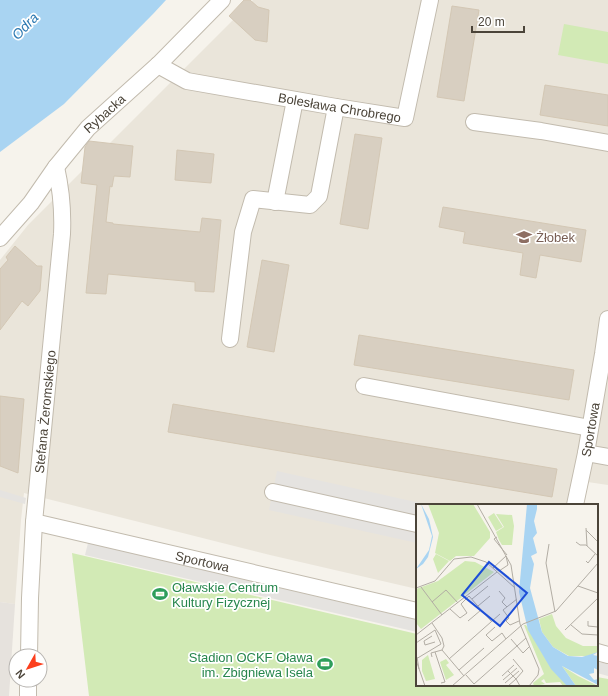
<svg xmlns="http://www.w3.org/2000/svg" width="608" height="696" font-family="Helvetica,sans-serif">
	<rect width="100%" height="100%" fill="#f6f3ec"/>
	<!-- residential -->
	<path fill="#eae5da" d="M253 0H608V485L574 480 569 505H417V589L270 555 24 493 21 520 15 604 0 602V260L28 225Z"/>
	<!-- industrial -->
	<path fill="#e6e2dd" d="M0 602 15 604 9 696H0Z"/>
	<!-- green -->
	<path fill="#d2eab5" d="M564 24 608 32V64L558 55Z
		M72 553 417 634V685H597V677L608 679V696H89Z"/>
	<!-- parking -->
	<path fill="#e5e3e0" d="M277 471 429 505H417V543L269 510Z
		M0 490 26 498 25 504 0 497Z
		M88 543 417 620V632L85 555Z
		M597 662 608 664V676L597 673Z"/>
	<!-- water -->
	<path fill="#a9d4f2" d="M0 0H166L153 14 64 104 0 152Z"/>
	<!-- building -->
	<path fill="#d8cfc1" stroke="#d3c7b4" d="M244 0H250L258 7 269 10 267 42 255 40 229 16Z
		M452 6 479 10 464 101 437 97Z
		M545 85 608 95V126L540 115Z
		M355 134 382 138 368 229 340 224Z
		M89 141 133 146 130 177 114 176 112 187 110 186 106 222 113 223V224L200 232 202 218 221 220 214 292 195 291V282L108 274 106 294 86 293 97 185 81 183 85 147Z
		M177 150 214 154 211 183 175 180Z
		M443 207 586 230 581 262 540 255 536 278 520 275 523 253 463 243 465 232 439 227Z
		M15 246 37 266H42L40 291 28 306 22 301 0 330V269L8 260 6 257Z
		M262 260 289 265 274 352 247 347Z
		M359 335 574 370 569 400 354 365Z
		M0 396 24 399 18 473 0 466Z
		M173 404 557 469 552 497 168 432Z"/>
	<g fill="none" stroke-linecap="round" stroke-linejoin="round">
		<defs>
			<g id="minor">
				<path id="s1" d="M158 65 187 81 336 107 405 118 430 0"/>
				<path d="M474 122 541 131 608 143"/>
				<path d="M275 202 295 100"/>
				<path id="s2" d="M0 238 31 203 56 167 88 128 158 65 222 0"/>
				<path d="M230 339 243 232 253 199 310 205 319 196 336 107"/>
				<path d="M364 386 590 428"/>
				<path d="M586 453 608 457"/>
				<path d="M273 492 417 524"/>
				<path id="s3" d="M575 505 586 453 603 354 608 319"/>
				<path id="s4" d="M34 522 417 611"/>
				<path d="M597 652 608 655"/>
				<path id="s5" d="M29 656 30 598 34 522 62 234C63 212 61 189 56 167"/>
				<path d="M28 696V680"/>
			</g>
		</defs>
		<!-- minor casing -->
		<use href="#minor" stroke="#c2bbae" stroke-width="18"/>
		<!-- minor -->
		<use href="#minor" stroke="#fff" stroke-width="16"/>
	</g>
	<!-- icons -->
	<defs>
		<symbol id="school-bare" viewBox="-9 -9 18 18"><path d="M0-5L7-2L0 1L-7-2ZM-4 1L0 2.5L4 1V4Q0 6-4 4Z" fill="#8d6e63" stroke="#fff" stroke-width="2.5" paint-order="stroke"/></symbol>
		<symbol id="stadium-bare" viewBox="-9 -9 18 18"><path d="M0-5a6.5 5 0 1 0 0 10a6.5 5 0 1 0 0-10ZM-3.5-1.8h7v3.6h-7Z" fill="#2e9e5b" stroke="#fff" stroke-width="2.5" paint-order="stroke"/></symbol>
	</defs>
	<g fill-rule="evenodd">
		<use href="#school-bare" x="513" y="226" width="22" height="22"/>
		<use href="#stadium-bare" x="149" y="583" width="22" height="22"/>
		<use href="#stadium-bare" x="314" y="653" width="22" height="22"/>
	</g>
	<g text-anchor="middle" stroke-width="3.5" stroke-linejoin="round" paint-order="stroke">
		<!-- street labels -->
		<g font-size="13" fill="#4b4439" stroke="#fff">
			<text dy="5" stroke="none"><textPath href="#s1" startOffset="188">Bolesława Chrobrego</textPath></text>
			<text dy="5" stroke="none"><textPath href="#s2" startOffset="163">Rybacka</textPath></text>
			<text dy="5" stroke="none"><textPath href="#s5" startOffset="245">Stefana Żeromskiego</textPath></text>
			<text dy="5" stroke="none"><textPath href="#s3" startOffset="77">Sportowa</textPath></text>
			<text dy="5" stroke="none"><textPath href="#s4" startOffset="173">Sportowa</textPath></text>
		</g>
		<!-- education labels -->
		<g font-size="13" fill="#785e54" stroke="#fff" text-anchor="start">
			<text x="536" y="242">Żłobek</text>
		</g>
		<!-- leisure labels -->
		<g font-size="13" fill="#27864d" stroke="#fff" text-anchor="start">
			<text x="172" y="592">Oławskie Centrum<tspan x="172" dy="15">Kultury Fizycznej</tspan></text>
			<text x="313" y="662" text-anchor="end">Stadion OCKF Oława<tspan x="313" dy="15">im. Zbigniewa Isela</tspan></text>
		</g>
		<!-- water labels -->
		<g font-size="14" font-style="italic" fill="#2e7ab2" stroke="#fff">
			<text transform="translate(25 26) rotate(-46)" y="5">Odra</text>
		</g>
	</g>
	<!-- overview -->
	<g transform="translate(416 504)">
		<rect width="182" height="182" fill="#f6f3ec"/>
		<path d="M12 0H57L74 28V34L58 52H40L34 57 19 49 23 29ZM78 9 87 23 80 27 72 13ZM80 10 96 11 98 22 96 41H86L83 36 80 28 88 23ZM20 50 33 57 22 69 17 55ZM49 57 59 58 78 68 5 125 0 119V85L22 77ZM136 110 140 122 150 134 167 142H182V148L171 152H153L137 143 126 128 123 115ZM108 121H110L151 182H147L144 178 130 179 128 175 125 177 129 180 118 182 117 179 128 170ZM12 151 19 175 10 177 6 167V156ZM30 155 33 159 30 161 38 171 30 176 24 158ZM146 162 162 172 182 182H160Z" fill="#d2eab5"/>
		<path d="M5 0 13 15 17 33 12 53 7 60 0 65 13 46 16 32ZM111 0H121V5L118 17 121 29 117 34 121 49 115 52 118 60 114 84 126 128 137 143 152 152 166 153 182 148 177 151 182 152V166L178 164V169L173 170 178 176 182 175V181L146 162 160 182H151L135 165 112 126 103 88Z" fill="#a9d4f2"/>
		<path fill="none" stroke="#b2ada4" stroke-width="1" d="M61 0 95 61 104 120 123 165 122 171 113 182M170 24 171 42M170 26 182 38M81 33 78 35 91 51M160 38 164 41H170L182 52M133 40 130 59 139 108M170 57 172 59 179 50M77 64 90 52 92 61 83 67 80 65M162 82 182 89M5 83 26 111M0 84 19 77 38 55 55 53 70 58 99 84M83 87 89 94 86 98 91 103M53 92 75 117M56 95 72 82M101 95 87 106 93 114 90 117 94 121 103 117M16 98 30 86 42 99M62 102 74 92M34 105 44 114 51 109 45 100 53 92M52 117 65 106M172 117V122L182 123M16 119 26 134 28 142 26 146M155 121 166 130 182 131M79 123 70 131 76 137 86 129 90 135M149 126 182 94M0 131 81 68M16 132 8 137 9 141 19 138M95 135 107 149 113 143M0 139 19 126 25 140 0 155M26 146 48 172M19 148 29 178 25 179M1 153 3 165M16 153 15 149 26 146M33 155 84 110M97 155 107 167 100 175 104 182M0 156 9 182M43 166 68 144M92 167 100 175 92 182M50 171 58 180 110 134M86 172 98 161M87 176 101 164M89 179 103 167M36 182 107 120 140 107 182 59"/>
		<path fill="#1d4ed8" fill-opacity="0.15" stroke="#1d4ed8" stroke-width="2" d="M73 58 111 89 84 122 46 91Z"/>
		<rect width="182" height="182" fill="none" stroke="#4b4439" stroke-width="2"/>
	</g>
	<!-- north arrow -->
	<g transform="translate(28 668) rotate(231)"><circle r="19" fill="#ffffff" stroke="#b7b4b0"/>
	<path d="M0-3L7 15L0 10L-7 15Z" fill="#fc3f1d"/>
	<text y="-6" font-size="11" font-weight="bold" text-anchor="middle" fill="#4b4439">N</text>
	</g>
	<!-- scale -->
	<path d="M472 26v6h52v-6" fill="none" stroke="#4b4439" stroke-width="2"/>
	<text x="478" y="26" font-size="12" fill="#4b4439" stroke="#ffffff" stroke-width="3" paint-order="stroke">20 m</text>
</svg>
